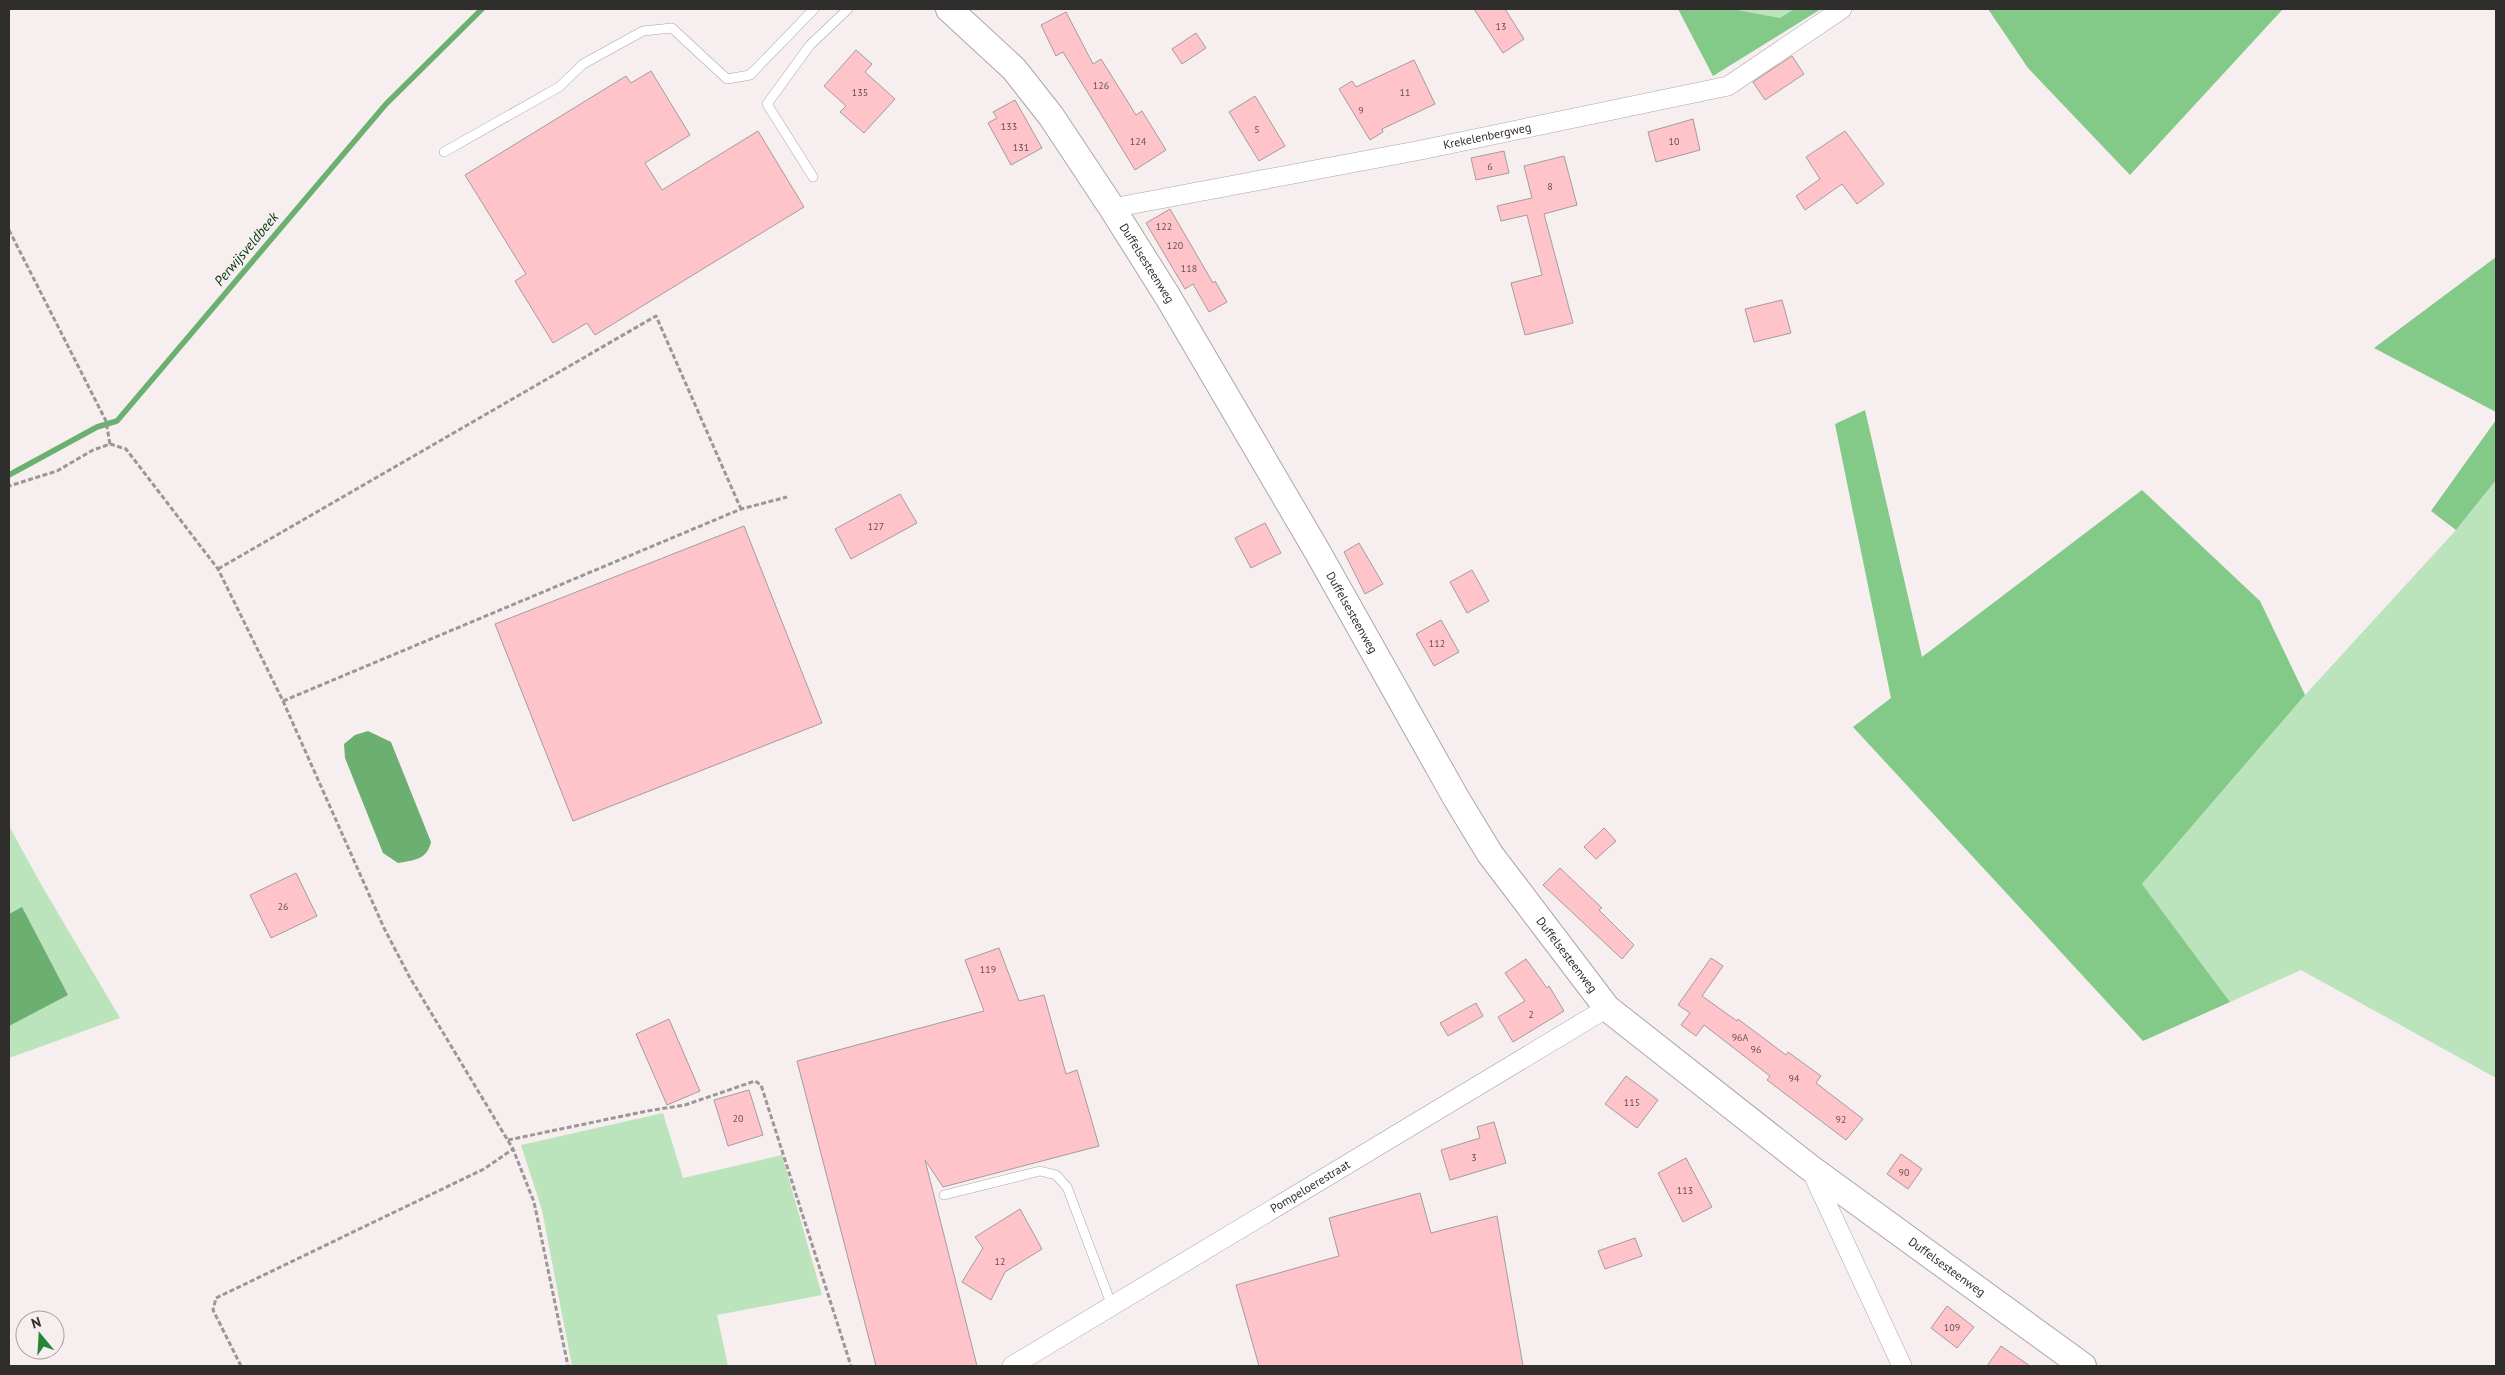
<svg xmlns="http://www.w3.org/2000/svg" width="2505" height="1375" font-family="'PT Sans',sans-serif">
	<rect width="100%" height="100%" fill="#f6eeef"/>
	<!-- green -->
	<path fill="#bbe4bc" d="M1732 9H1794L1780 18Z
		M2496 480V1078L2301 970 2230 1002 2142 884 2305 695 2456 530Z
		M9 826 42 886 120 1018 9 1058Z
		M663 1113 683 1178 782 1155 822 1295 717 1315 728 1366H572L542 1210 521 1145Z"/>
	<!-- forest -->
	<path fill="#83c988" d="M1678 9H1732L1780 18 1794 9H1821L1713 76Z
		M1988 9H2283L2130 175 2028 68Z
		M2496 257V412L2374 348Z
		M1865 410 1922 657 2142 490 2260 601 2305 695 2142 884 2230 1002 2143 1041 1853 727 1891 698 1835 424Z
		M2496 420V480L2456 530 2431 511Z"/>
	<!-- water -->
	<path fill="#6bb071" d="M368 731 391 742 431 842C427 860 414 860 398 863L383 853 345 758 344 744 355 735Z
		M22 907 68 995 9 1026V914Z"/>
	<g fill="none" stroke-linecap="round" stroke-linejoin="round">
		<!-- stream -->
		<path stroke="#6bb071" stroke-width="5.5" d="M9 475 97 427 117 421 386 104 482 9"/>
	</g>
	<!-- building -->
	<path fill="#ffc3ca" stroke="#a39c9d" d="M1474 9H1505L1524 39 1503 53Z
		M1066 12 1093 64 1101 59 1136 115 1142 111 1166 150 1135 170 1063 52 1056 56 1041 25Z
		M1196 33 1206 48 1182 64 1172 49Z
		M856 50 872 64 865 72 895 99 864 133 840 112 846 106 824 86Z
		M1792 56 1804 74 1765 100 1753 82Z
		M1414 60 1435 104 1382 129 1383 132 1370 140 1339 89 1352 81 1356 87Z
		M651 71 690 135 645 163 662 190 758 131 804 207 595 335 587 323 553 343 515 281 526 274 465 175 626 76 631 83Z
		M1255 96 1285 146 1259 161 1229 112Z
		M1015 100 1042 148 1011 165 988 123 997 118 993 112Z
		M1693 119 1700 150 1656 162 1648 132Z
		M1845 131 1884 184 1857 204 1842 184 1805 210 1796 196 1820 179 1806 157Z
		M1504 151 1509 173 1476 180 1471 158Z
		M1564 156 1577 205 1544 214 1573 323 1525 335 1511 283 1542 275 1527 215 1501 221 1497 206 1532 198 1524 166Z
		M1170 209 1213 283 1215 281 1227 302 1209 312 1193 284 1185 289 1146 223Z
		M1782 300 1791 333 1754 342 1745 309Z
		M900 494 917 523 851 559 835 529Z
		M1265 523 1281 553 1251 568 1235 538Z
		M744 526 822 723 573 821 495 624Z
		M1359 543 1383 584 1365 594 1344 552Z
		M1472 570 1489 601 1467 613 1450 582Z
		M1441 620 1459 652 1434 666 1416 634Z
		M1604 828 1616 841 1596 859 1584 847Z
		M1560 868 1602 908 1599 910 1634 945 1622 959 1543 885Z
		M296 873 317 916 271 938 250 895Z
		M999 948 1019 1001 1044 995 1066 1074 1077 1070 1099 1146 943 1187 925 1160 977 1366H876L797 1061 984 1011 965 960Z
		M1711 958 1723 966 1702 996 1737 1021 1738 1019 1786 1055 1788 1052 1821 1076 1816 1083 1863 1119 1846 1140 1767 1080 1770 1076 1704 1025 1696 1036 1681 1025 1690 1013 1678 1005Z
		M1526 959 1547 988 1549 986 1564 1011 1513 1042 1498 1017 1525 1001 1505 973Z
		M1476 1003 1483 1016 1448 1036 1440 1023Z
		M669 1019 700 1091 667 1105 636 1034Z
		M1626 1076 1658 1100 1637 1128 1605 1104Z
		M749 1090 763 1135 728 1146 714 1100Z
		M1494 1122 1506 1163 1450 1180 1441 1150 1480 1138 1477 1127Z
		M1901 1154 1922 1169 1908 1189 1887 1174Z
		M1686 1158 1712 1207 1683 1222 1658 1173Z
		M1420 1193 1431 1233 1497 1216 1523 1366H1259L1236 1285 1339 1256 1329 1218Z
		M1020 1209 1042 1249 1005 1272 991 1300 962 1282 983 1248 975 1237Z
		M1635 1238 1642 1256 1605 1269 1598 1251Z
		M1947 1306 1974 1327 1957 1348 1931 1328Z
		M2001 1346 2030 1366H1987Z"/>
	<g fill="none" stroke-linecap="round" stroke-linejoin="round">
		<defs>
			<path id="lane" d="M444 152 559 87 583 64 643 31 672 28 727 79 750 75 814 9
				M813 177 767 104 810 45 848 9
				M944 1195 1040 1171 1056 1175 1067 1187 1112 1306"/>
			<g id="street">
				<path id="s1" d="M1112 208 1421 150 1728 86 1842 9"/>
				<path d="M1811 1170 1902 1366"/>
				<path id="s2" d="M1012 1366 1607 1008"/>
			</g>
			<g id="secondary">
				<path id="s3" d="M949 9 1014 69 1051 116 1112 208 1168 297 1317 551 1456 798 1490 854 1607 1008 1809 1167 2083 1366"/>
			</g>
		</defs>
		<!-- lane casing -->
		<use href="#lane" stroke="#ada6a6" stroke-width="10"/>
		<!-- street casing -->
		<use href="#street" stroke="#ada6a6" stroke-width="20"/>
		<!-- secondary casing -->
		<use href="#secondary" stroke="#ada6a6" stroke-width="28"/>
		<!-- path -->
		<path stroke="#9c9697" stroke-width="3" stroke-dasharray="5 2.5" stroke-linecap="butt" d="M9 230 106 421 110 444 93 450 57 471 9 486
			M110 444 126 449 218 569 283 701 384 928 409 976 513 1149 534 1202 568 1366
			M218 569 656 316 741 509
			M283 701 741 509 787 497
			M508 1140 647 1111 685 1105 755 1081 761 1085 851 1366
			M241 1366 213 1310 216 1298 484 1169 513 1149"/>
		<!-- lane -->
		<use href="#lane" stroke="#fff" stroke-width="9"/>
		<!-- street -->
		<use href="#street" stroke="#fff" stroke-width="19"/>
		<!-- secondary -->
		<use href="#secondary" stroke="#fff" stroke-width="26"/>
	</g>
	<g text-anchor="middle" stroke-width="4.5" stroke-linejoin="round" paint-order="stroke">
		<!-- number labels -->
		<g font-size="10" fill="#645254">
			<text x="1501" y="30">13</text>
			<text x="1101" y="89">126</text>
			<text x="860" y="96">135</text>
			<text x="1405" y="96">11</text>
			<text x="1361" y="114">9</text>
			<text x="1009" y="130">133</text>
			<text x="1257" y="133">5</text>
			<text x="1138" y="145">124</text>
			<text x="1674" y="145">10</text>
			<text x="1021" y="151">131</text>
			<text x="1490" y="170">6</text>
			<text x="1550" y="190">8</text>
			<text x="1164" y="230">122</text>
			<text x="1175" y="249">120</text>
			<text x="1189" y="272">118</text>
			<text x="876" y="530">127</text>
			<text x="1437" y="647">112</text>
			<text x="283" y="910">26</text>
			<text x="988" y="973">119</text>
			<text x="1531" y="1018">2</text>
			<text x="1740" y="1041">96A</text>
			<text x="1756" y="1053">96</text>
			<text x="1794" y="1082">94</text>
			<text x="1632" y="1106">115</text>
			<text x="738" y="1122">20</text>
			<text x="1841" y="1123">92</text>
			<text x="1474" y="1161">3</text>
			<text x="1904" y="1176">90</text>
			<text x="1685" y="1194">113</text>
			<text x="1000" y="1265">12</text>
			<text x="1952" y="1331">109</text>
		</g>
		<!-- street labels -->
		<g font-size="12" fill="#302d2d" stroke="#f6eeef">
			<text dy="4" stroke="none"><textPath href="#s1" startOffset="382">Krekelenbergweg</textPath></text>
			<text dy="4" stroke="none"><textPath href="#s3" startOffset="324">Duffelsesteenweg</textPath></text>
			<text dy="4" stroke="none"><textPath href="#s3" startOffset="729">Duffelsesteenweg</textPath></text>
			<text dy="4" stroke="none"><textPath href="#s3" startOffset="1134">Duffelsesteenweg</textPath></text>
			<text dy="4" stroke="none"><textPath href="#s2" startOffset="348">Pompeloerestraat</textPath></text>
			<text dy="4" stroke="none"><textPath href="#s3" startOffset="1628">Duffelsesteenweg</textPath></text>
		</g>
		<!-- water labels -->
		<g font-size="14" font-style="italic" fill="#01350b" stroke="#f6eeef">
			<text transform="translate(246 249) rotate(-50)" y="5">Perwijsveldbeek</text>
		</g>
	</g>
	<!-- border -->
	<rect width="2505" height="1375" fill="none" stroke="#302d2d" stroke-width="20"/>
	<!-- north arrow -->
	<g transform="translate(40 1335) rotate(342)"><circle r="24" fill="#f6eeef" stroke="#a7a1a1"/>
	<path d="M0-4L9 19L0 12L-9 19Z" fill="#288637"/>
	<text y="-8" font-size="14" font-weight="bold" text-anchor="middle" fill="#302d2d">N</text>
	</g>
</svg>
